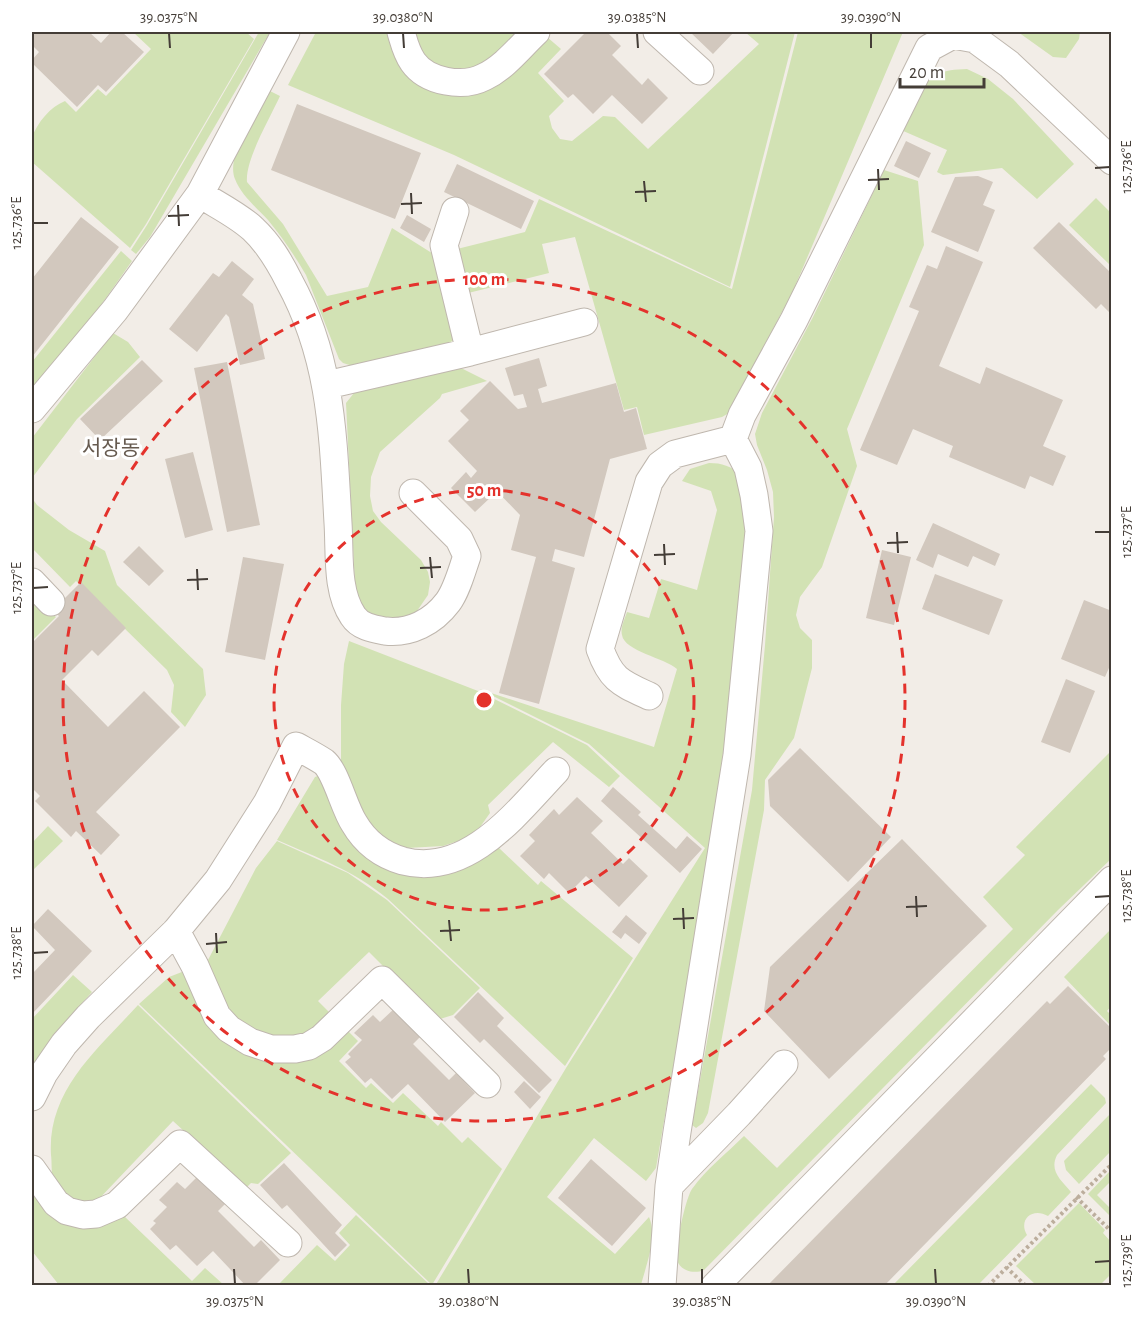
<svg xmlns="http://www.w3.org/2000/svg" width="1143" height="1317" font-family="'Alegreya Sans','Noto Sans KR',sans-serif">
	<rect width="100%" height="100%" fill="#f2ede7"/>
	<!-- green -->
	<path fill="#d2e2b4" d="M133 32H246L254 39 146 224 130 248 32 162C31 154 30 144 32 137 38 122 50 107 65 101L76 112 98 89 106 96 151 49Z
		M259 32H270L150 237 136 254 131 250 147 225Z
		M316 32H395L439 85 547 37 561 49 538 73 564 101 549 116 552 128 560 139 572 141 603 116 615 117 648 149 759 44 745 32H795L730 287 454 155 288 85Z
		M408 32H523L481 70 429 68Z
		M798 32H903L793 291 729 413 722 417 644 435 637 407 624 410 575 237 542 244 549 273 464 294 453 250 525 232 539 199 732 289Z
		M1018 32H1080L1079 39 1066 58 1053 57Z
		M967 69 988 79 1013 99 1074 164 1037 199 1002 168 943 175 937 172 947 150 901 130C918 91 917 70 967 69Z
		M268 90 280 96C270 118 245 160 247 182L283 224 327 296 368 287 392 228 435 255 457 338 446 345 356 367 343 363 339 359 306 275C295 256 282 237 268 220 257 208 241 195 235 179 232 172 233 163 235 156Z
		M884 170 918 181 924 245 847 429 857 466 822 567 800 597 796 615 800 628 812 640V668L794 738 765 780 764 810 708 1113 703 1123 696 1128 692 1125 752 790 765 645 774 517 773 492 767 470 757 445 755 434 762 413 813 317Z
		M1096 198 1111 213V266L1069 225Z
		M121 251 132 261 94 315 32 391V362Z
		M113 333 128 342 140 357 77 419 32 478V438Z
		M449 368 463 369 487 381 442 394 440 398 380 452 371 477 370 496 373 511 381 522 421 560 428 572 430 582 428 595 417 611 408 618 377 619 362 609 355 586 346 403 354 393Z
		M709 463C722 463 731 466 741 475L750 545 711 845 656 1168 646 1181 594 1138 547 1197 615 1254 649 1217C658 1237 646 1265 641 1285L435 1286 566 1068 705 848 589 744 479 689 654 747 677 669C665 658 624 651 622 635 620 628 625 618 627 612L649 618 661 579 697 590 717 510 711 491 682 481 690 469Z
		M32 498 37 505 69 530 105 551 117 585 203 669 206 695 185 727 171 712 174 685 167 670 76 581 70 587 32 548Z
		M32 598 41 603 56 617 32 641Z
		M349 641 478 691 587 745 620 776 609 787 553 742 488 805 490 813 480 827 467 838 443 846 407 848 387 842 372 832 341 768V705L344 664Z
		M1111 751V859L1058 910 704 1270C695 1274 681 1272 677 1260 674 1250 686 1197 692 1189 706 1169 727 1153 744 1136L777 1168 1013 929 983 897 1025 855 1016 847Z
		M325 773 363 849 469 864 499 848 538 885 541 881 633 958 565 1066 388 899C353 870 318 858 277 840L315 777Z
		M48 826 63 841 32 871V843Z
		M277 841 348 873 387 900 480 988 453 1015 440 1019 434 1017 369 952 318 1001 331 1014 318 1030 272 1041 227 1016 202 963 208 960 256 868Z
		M1111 929V1006L1107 1011 1111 1015V1026L1064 977Z
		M187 970 241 1046 347 1030 358 1041 339 1061 366 1088 371 1083 393 1103 403 1093 438 1126 441 1122 462 1143 468 1137 502 1169 432 1285 139 1004 169 977Z
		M73 975 92 992 56 1032 32 1067V1019Z
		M138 1005 291 1153 258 1184 251 1183 246 1188 173 1121 97 1201 91 1203 69 1200C64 1193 56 1185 53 1178 51 1171 52 1162 51 1155 47 1090 98 1049 138 1005Z
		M1091 1084 1105 1098 1106 1103 1057 1155C1049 1171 1061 1180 1071 1192L1048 1216C1032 1207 1018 1220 1027 1235L978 1285H893Z
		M1111 1113V1151L1079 1184 1066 1170 1064 1161Z
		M1110 1171 1111 1181 1097 1195 1111 1209V1217L1088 1194Z
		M32 1183 42 1195 124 1216 192 1281 205 1268 224 1285H59L32 1251Z
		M1079 1203 1105 1230 1103 1233 1111 1242V1274L1100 1285H1036L1016 1266Z
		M356 1215 430 1285H278L317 1245 335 1261 350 1245 339 1233Z"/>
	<!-- building -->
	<path fill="#d2c8be" d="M32 32H89L101 43 111 32H122L144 52 106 92 98 85 77 107 32 63V60L39 52 32 45Z
		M586 32H607L621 46 612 55 642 85 648 78 668 98 642 124 612 95 593 114 573 94 568 98 544 74Z
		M690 32H734L713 54Z
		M297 104 421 153 395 219 271 170Z
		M906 141 931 153 919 178 894 166Z
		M457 164 534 201 521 229 444 192Z
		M978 176 993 182 983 205 995 210 978 252 931 232 955 177Z
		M407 215 431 229 424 242 400 228Z
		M81 217 119 247 32 357V279Z
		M1059 222 1112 274V315L1101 304 1096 309 1033 248Z
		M946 246 983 262 939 366 980 384 986 367 1063 400 1043 446 1066 456 1053 486 1030 476 1025 489 949 457 953 446 913 429 897 465 860 450 919 311 909 307 927 265 937 269Z
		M232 261 254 279 242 295 253 304 265 359 240 365 229 317 226 314 197 352 169 329 213 273 219 277Z
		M539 358 547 386 538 389 542 403 616 383 624 412 636 408 647 449 610 459 584 557 555 549 552 561 575 568 539 704 499 693 536 557 511 550 520 515 492 486 485 492 491 497 475 512 451 488 466 472 471 478 477 471 448 441 469 420 460 411 490 381 518 409 527 407 523 394 514 396 505 368Z
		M142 360 163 381 100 440 80 419Z
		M227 362 260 525 227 532 194 368Z
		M193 452 213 530 185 538 165 459Z
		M933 523 1000 554 995 566 973 556 968 567 938 554 933 568 916 560Z
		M139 546 164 571 149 586 123 562Z
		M882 550 911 557 894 625 866 618Z
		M243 557 284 564 265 660 225 652Z
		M935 574 1003 600 989 635 922 609Z
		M81 582 126 628 98 656 92 650 62 680 108 727 144 691 180 727 96 812 120 835 101 855 76 831 71 837 35 801 40 796 32 788V643L59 616 53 610Z
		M1084 600 1112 611V661L1105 677 1061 659Z
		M1066 679 1095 691 1070 753 1041 742Z
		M800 748 891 837 848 882 770 806 768 780Z
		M613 787 641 812 638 815 676 849 687 836 702 849 680 873 601 801Z
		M577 797 603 821 591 833 623 864 629 858 648 876 619 907 586 876 569 893 549 873 544 879 520 856 535 841 529 835 554 809 559 815Z
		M902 839 987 926 829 1079 764 1011 770 967Z
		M48 909 92 951 32 1014V974L55 950 32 926Z
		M626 915 647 933 639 944 625 933 621 939 612 932Z
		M1068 986 1112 1029V1047L1103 1056 1106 1059 884 1286H767L1047 1001 1050 1004Z
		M478 992 504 1018 497 1026 552 1080 539 1093 484 1039 480 1043 454 1017Z
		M395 1008 422 1035 413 1044 449 1080 456 1073 475 1093 445 1122 408 1084 392 1099 371 1078 365 1083 345 1062 351 1057 348 1054 362 1040 354 1033 373 1015 380 1022Z
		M524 1081 541 1097 530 1109 514 1092Z
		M591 1159 646 1208 612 1246 558 1198Z
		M284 1163 342 1225 335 1233 347 1245 335 1257 287 1205 282 1209 260 1185Z
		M200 1174 227 1202 218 1211 254 1247 261 1240 280 1260 254 1286H246L213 1251 197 1266 176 1245 170 1250 150 1229 156 1223 153 1221 167 1207 159 1200 177 1182 185 1189Z"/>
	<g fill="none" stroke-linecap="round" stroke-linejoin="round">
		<defs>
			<path id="minor" d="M401 32C404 42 406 52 413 62 427 82 463 88 484 77 505 67 520 47 536 32
				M657 32 700 71
				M200 194C217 205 238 215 253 229 269 244 279 261 289 281 332 359 333 436 338 523 340 553 336 591 353 616 360 627 374 629 385 631 410 634 433 622 448 602 457 590 462 570 467 556L459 539 413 493
				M455 211 444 245 470 352
				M327 385 470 352 584 322
				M32 409 115 310 200 194 286 32
				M32 582 51 602
				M649 696C621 683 611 680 600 649L649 482 660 465 675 454 733 439 742 415 794 320 929 48 953 35 975 39 1009 64 1112 161
				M176 931 195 966 217 1016 229 1029 250 1042 271 1049H295L309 1046 322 1038 382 980 487 1084
				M32 1097 44 1073 64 1044 88 1017 176 931 218 880 267 803 296 746C305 751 315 756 324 762 336 772 344 808 354 823 365 842 382 855 403 861 468 878 517 812 556 771
				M32 1169 56 1203 67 1211 83 1215 96 1214 117 1205 180 1144 288 1243
				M669 1186 739 1114 784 1064
				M662 1286 669 1186 677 1132 737 755 759 531 754 495 748 468 733 439
				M715 1286 1112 880"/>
		</defs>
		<!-- minor casing -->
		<use href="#minor" stroke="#bfb7ae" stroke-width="29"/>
		<!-- path -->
		<path stroke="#bcae9d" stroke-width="4" stroke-dasharray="3 3" stroke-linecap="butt" d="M1076 1197 1112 1232
			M1006 1267 1026 1286
			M988 1286 1112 1164"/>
		<!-- minor -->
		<use href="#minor" stroke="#fff" stroke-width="27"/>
	</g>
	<!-- ticks -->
	<path fill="none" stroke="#443d37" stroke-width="2" d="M169 33 170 48M403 33 404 48M637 33 638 48M871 33V48M1095 168 1110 167M878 169 879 190M868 180 889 179M644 181 646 202M635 192 656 191M411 193 412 214M401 204 422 203M178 205 179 226M168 216 189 215M33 223H48M897 532 898 553M1095 532H1110M887 543 908 542M664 544 665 565M654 555 675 554M430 557 432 578M420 568 441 567M197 569 198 590M187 580 208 579M33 588 48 587M916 896 917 917M1095 897 1110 896M906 907 927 906M683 908 684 929M673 919 694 918M449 920 451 941M440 931 460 930M216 933 217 953M206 944 227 942M33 953 48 952M1095 1262 1110 1261M234 1269 235 1284M468 1269 469 1284M702 1269V1284M935 1269 936 1284"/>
	<!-- distance rings -->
	<g fill="none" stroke="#e4322c" stroke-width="3" stroke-dasharray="10 8">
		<circle cx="484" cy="700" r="210"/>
		<circle cx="484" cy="700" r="421"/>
	</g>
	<g text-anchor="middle" stroke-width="6" stroke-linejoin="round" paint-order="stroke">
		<!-- quarter labels -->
		<g font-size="21" fill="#665a4f" stroke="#fff">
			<text x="111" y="455">서장동</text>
		</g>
	</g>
	<circle cx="484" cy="700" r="9" fill="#e4322c" stroke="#fff" stroke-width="3"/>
	<g font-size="18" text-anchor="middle" font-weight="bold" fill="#e4322c" stroke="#fff" stroke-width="6" stroke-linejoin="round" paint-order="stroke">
		<text x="484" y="285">100 m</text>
		<text x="484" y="496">50 m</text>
	</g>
	<!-- border -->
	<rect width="1143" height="1317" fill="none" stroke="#ffffff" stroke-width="66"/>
	<!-- scale -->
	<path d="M900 78v9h84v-9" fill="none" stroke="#443d37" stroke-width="3"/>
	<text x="909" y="78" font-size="18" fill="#443d37" stroke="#ffffff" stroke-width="4.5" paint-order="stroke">20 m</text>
	<rect x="33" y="33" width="1077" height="1251" fill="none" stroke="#443d37" stroke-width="2"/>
	<g font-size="15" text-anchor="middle" fill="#443d37">
		<text x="169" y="22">39.0375°N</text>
		<text x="403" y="22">39.0380°N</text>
		<text x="637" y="22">39.0385°N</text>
		<text x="871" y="22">39.0390°N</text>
		<text transform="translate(1126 167) rotate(-90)" y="5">125.736°E</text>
		<text transform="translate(16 223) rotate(-90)" y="5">125.736°E</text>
		<text transform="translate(1126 532) rotate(-90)" y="5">125.737°E</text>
		<text transform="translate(16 588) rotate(-90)" y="5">125.737°E</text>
		<text transform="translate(1126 896) rotate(-90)" y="5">125.738°E</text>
		<text transform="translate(16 953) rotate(-90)" y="5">125.738°E</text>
		<text transform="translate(1126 1261) rotate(-90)" y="5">125.739°E</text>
		<text x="235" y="1306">39.0375°N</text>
		<text x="469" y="1306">39.0380°N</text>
		<text x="702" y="1306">39.0385°N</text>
		<text x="936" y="1306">39.0390°N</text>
	</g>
</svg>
